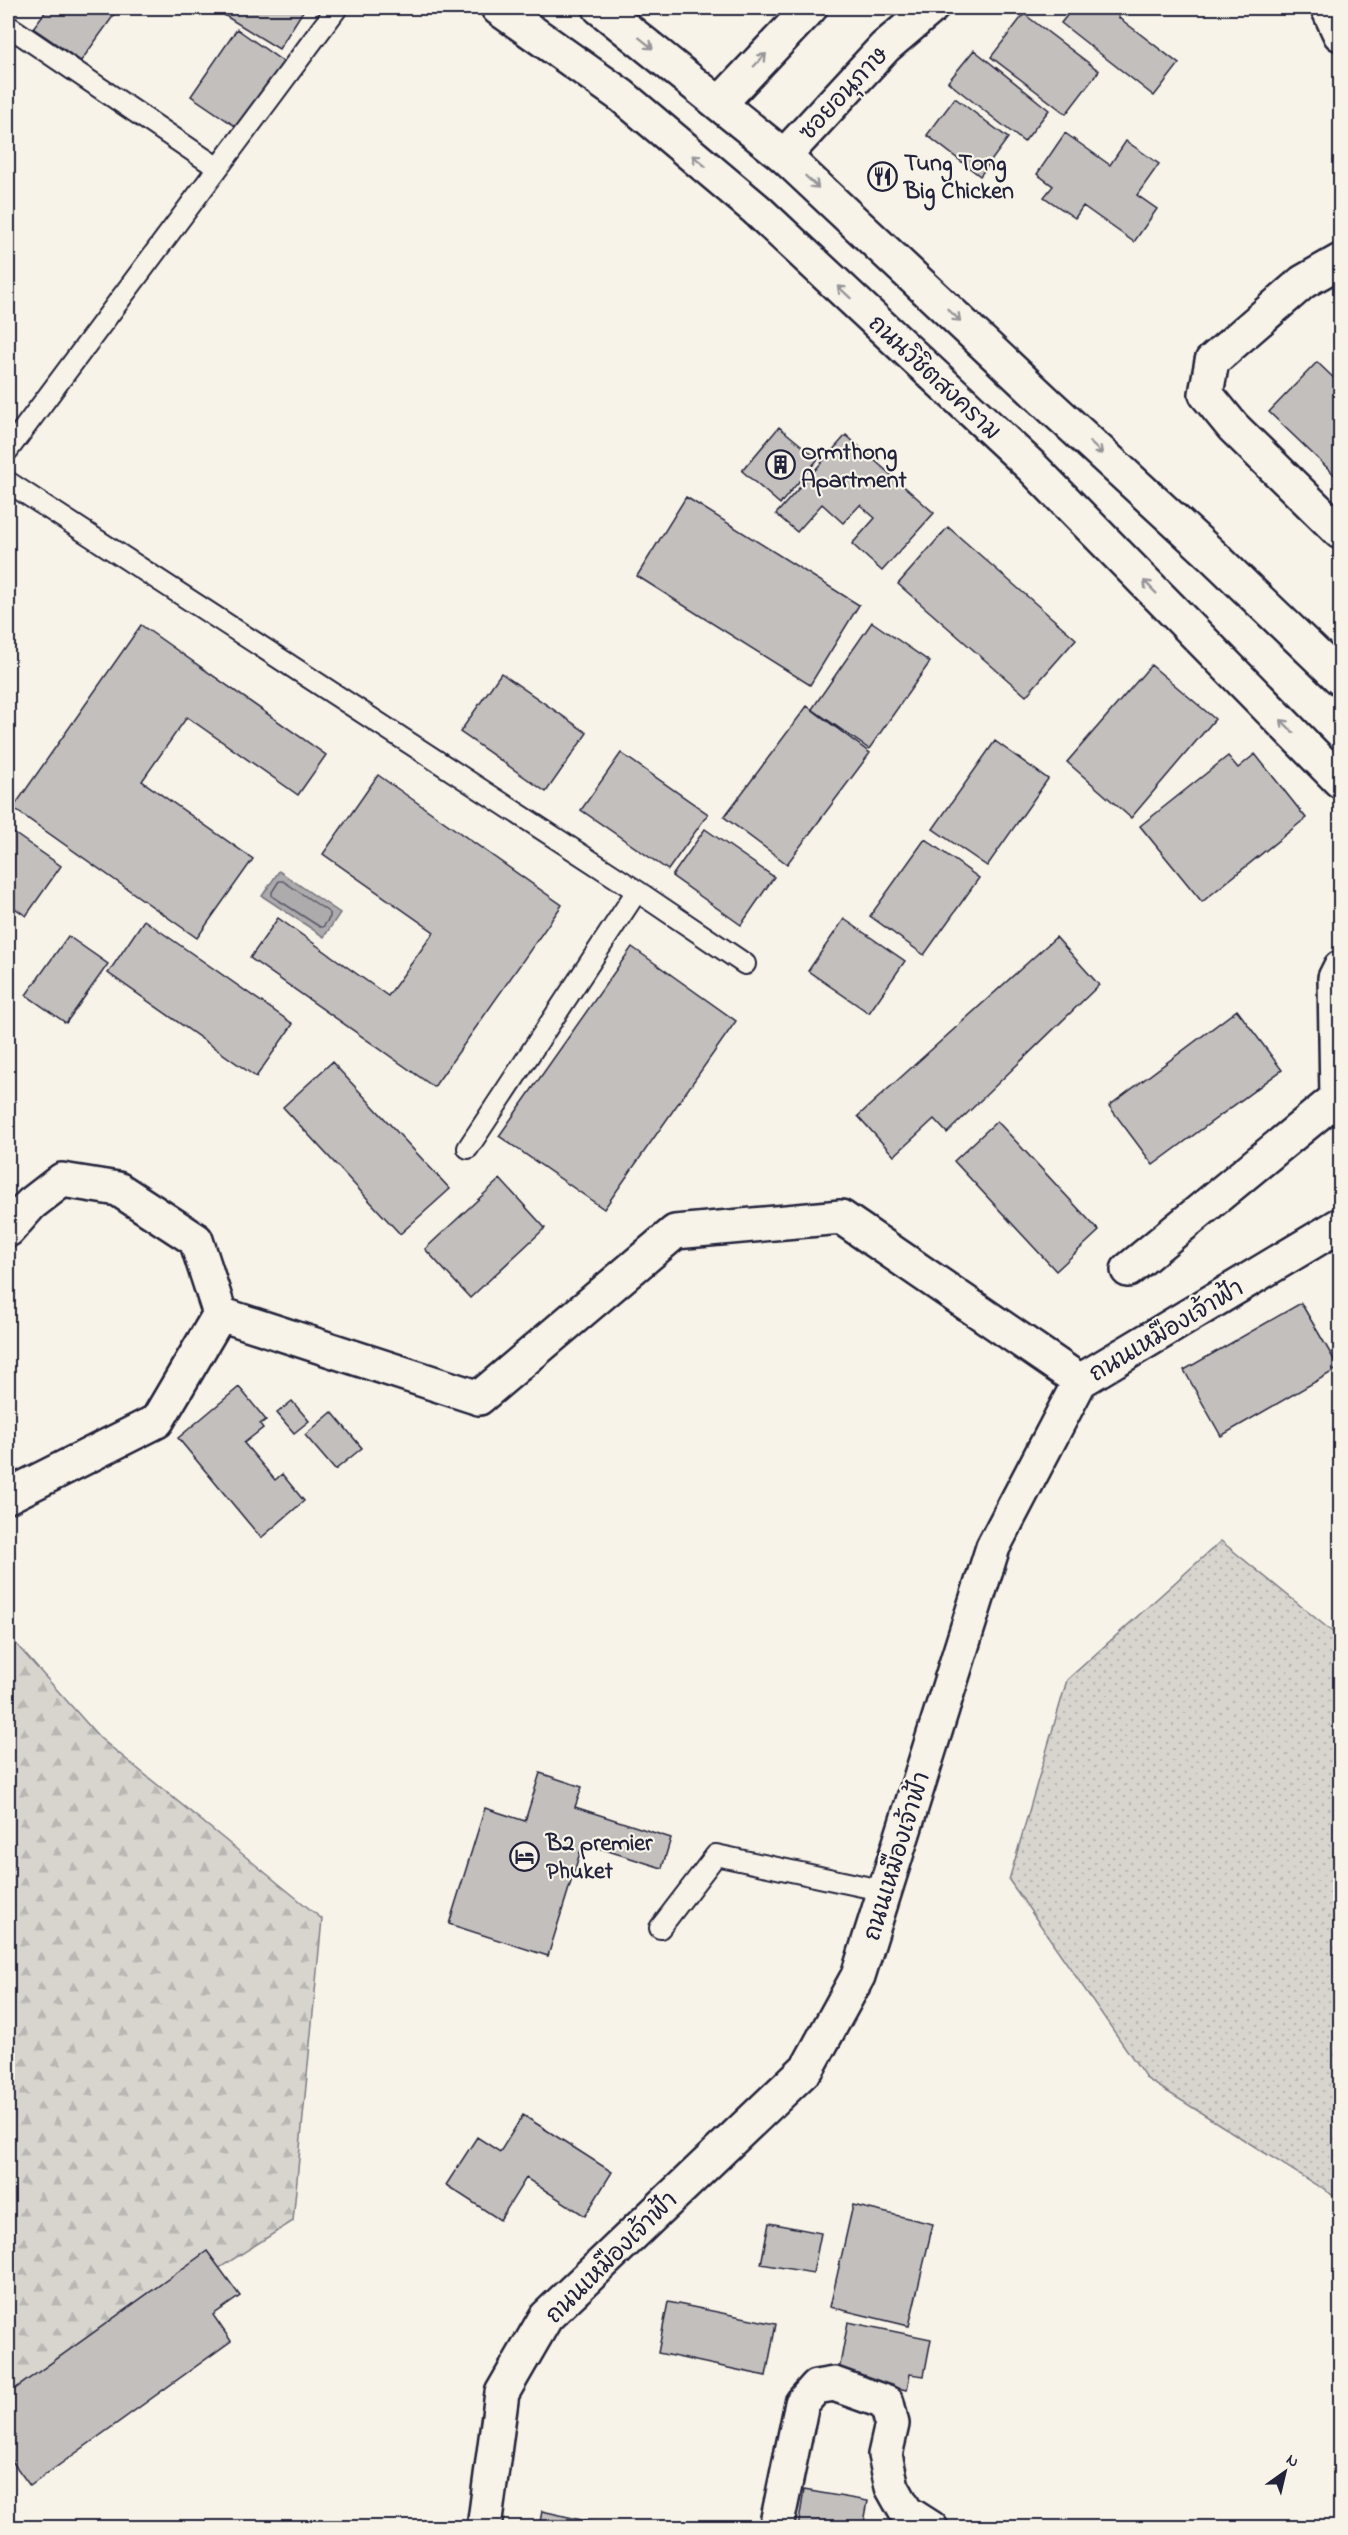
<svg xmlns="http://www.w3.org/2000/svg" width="1348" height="2535" font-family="'Indie Flower','Playpen Sans Thai',sans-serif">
	<defs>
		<pattern id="grass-dots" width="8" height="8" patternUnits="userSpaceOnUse" patternTransform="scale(1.5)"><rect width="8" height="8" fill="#d8d5cf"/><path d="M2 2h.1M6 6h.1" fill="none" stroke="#b9b7b3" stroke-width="1.8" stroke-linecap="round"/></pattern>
		<pattern id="forest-firs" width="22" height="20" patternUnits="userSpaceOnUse" patternTransform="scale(1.5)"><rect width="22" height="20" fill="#d8d5cf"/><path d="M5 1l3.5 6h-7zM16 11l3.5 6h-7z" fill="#b9b7b3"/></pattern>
	</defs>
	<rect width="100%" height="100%" fill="#f7f3e8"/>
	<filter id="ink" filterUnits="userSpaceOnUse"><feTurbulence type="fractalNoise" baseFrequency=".0167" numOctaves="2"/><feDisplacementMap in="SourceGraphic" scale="12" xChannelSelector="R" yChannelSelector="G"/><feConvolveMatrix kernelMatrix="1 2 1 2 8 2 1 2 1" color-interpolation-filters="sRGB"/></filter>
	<g filter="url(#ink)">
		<!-- grass -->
		<path fill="url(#grass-dots)" stroke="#7d7c85" stroke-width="1.5" d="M1221 1541 1340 1638V2200L1147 2079 1009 1880 1067 1680Z"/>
		<!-- forest -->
		<path fill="url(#forest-firs)" stroke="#7d7c85" stroke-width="1.5" d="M8 1635 100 1738 322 1919 293 2221 8 2403Z"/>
		<!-- water -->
		<path fill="#aeabad" stroke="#76747f" stroke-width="1.5" d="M279 871 340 913 324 937 262 896Z"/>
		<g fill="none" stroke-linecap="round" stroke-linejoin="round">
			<!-- shore -->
			<path stroke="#5a5969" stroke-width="1.5" d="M279 881H283L330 913V917L323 927H320L272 896V892Z"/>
		</g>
		<!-- building -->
		<path fill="#c2bfbd" stroke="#22223b" stroke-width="1.5" d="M48 8H119L81 61 33 28Z
			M222 8H305L279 49 219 12Z
			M1073 8H1126L1118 17 1179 64 1154 96 1061 23Z
			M1024 14 1099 71 1066 114 991 57Z
			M237 29 285 63 238 128 191 96Z
			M974 50 1049 110 1024 142 948 82Z
			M955 98 1008 138 980 176 927 135Z
			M1065 133 1110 165 1126 141 1159 164 1137 195 1157 209 1134 242 1083 206 1075 218 1044 197 1053 186 1037 174Z
			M1317 362 1340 384V480L1269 412Z
			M779 427 818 459 780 504 742 471Z
			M846 435 934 513 882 571 852 544 875 518 860 505 843 523 822 504 797 532 776 514Z
			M686 497 859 605 810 685 637 576Z
			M948 527 1076 639 1026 696 898 584Z
			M872 622 930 662 869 749 812 709Z
			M141 625 326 755 298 795 187 717 142 781 253 859 197 938 13 808Z
			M1151 665 1215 719 1131 818 1067 762Z
			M501 673 587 733 546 792 460 732Z
			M807 706 870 753 787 864 724 817Z
			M995 741 1048 779 987 866 933 829Z
			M621 753 708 814 668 870 581 810Z
			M1255 754 1306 818 1202 902 1140 826 1228 756 1238 768Z
			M378 775 562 905 434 1087 250 958 278 918 388 996 434 932 323 854Z
			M8 829 61 866 26 916 8 903Z
			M705 829 774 877 741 925 672 876Z
			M925 839 979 878 924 955 870 916Z
			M844 919 905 961 869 1013 808 971Z
			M144 920 293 1024 256 1077 108 973Z
			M68 936 108 964 66 1023 26 995Z
			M1056 937 1099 985 947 1133 934 1119 894 1156 858 1116Z
			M632 947 736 1021 604 1209 499 1136Z
			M1237 1010 1282 1070 1153 1165 1109 1106Z
			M332 1062 450 1189 400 1234 283 1107Z
			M997 1121 1099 1231 1056 1271 954 1161Z
			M500 1179 545 1228 470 1298 425 1249Z
			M1301 1303 1339 1368 1221 1436 1184 1370Z
			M239 1387 266 1420 260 1424 263 1428 244 1443 275 1480 282 1474 304 1501 261 1538 178 1438Z
			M292 1401 309 1421 294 1433 277 1413Z
			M332 1412 362 1448 335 1470 305 1435Z
			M540 1773 582 1787 575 1807 671 1838 662 1868 583 1843 548 1956 449 1924 485 1808 525 1821Z
			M523 2115 612 2172 585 2216 526 2178 500 2220 446 2185 477 2137 500 2152Z
			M853 2205 933 2224 909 2326 830 2307Z
			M769 2223 821 2233 813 2273 761 2264Z
			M207 2251 240 2296 213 2315 231 2341 30 2486 12 2461 8 2464V2394Z
			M668 2302 776 2324 766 2376 658 2353Z
			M848 2322 931 2339 924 2376 910 2374 907 2390 838 2376Z
			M804 2490 868 2501 863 2528H798Z
			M542 2511 617 2528H539Z"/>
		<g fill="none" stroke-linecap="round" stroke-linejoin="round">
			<defs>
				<path id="service" d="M10 27 218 168
					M8 450 337 8
					M8 482 637 891 745 964
					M468 1148 637 891
					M660 1928 716 1855 885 1891"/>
				<path id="minor" d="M1328 8 1340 34
					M720 103 810 8
					M784 156 885 47 931 8
					M1340 261 1303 282 1212 361 1206 394 1233 427 1340 532
					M8 1230 31 1204 62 1180 118 1189 196 1240 220 1314 479 1398 675 1232 841 1217 1080 1381
					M1128 1270 1337 1098 1335 978 1340 968
					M8 1496 157 1421 220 1314
					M776 2528 802 2403 816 2387 834 2384 887 2403 892 2424 885 2455 892 2487 906 2512 931 2528"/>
				<path id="tertiary" d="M484 2528 502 2393 546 2317 808 2067 858 1976 993 1547 1080 1381 1340 1225"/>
				<path id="secondary" d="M498 8 622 96 756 209 1031 466 1340 781
					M600 8 784 156 1049 405 1211 554 1340 678"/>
			</defs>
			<!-- service casing -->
			<use href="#service" stroke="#22223b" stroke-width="24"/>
			<!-- minor casing -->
			<use href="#minor" stroke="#22223b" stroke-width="38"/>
			<!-- tertiary casing -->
			<use href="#tertiary" stroke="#22223b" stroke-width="38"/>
			<!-- secondary casing -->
			<use href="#secondary" stroke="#22223b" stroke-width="38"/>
			<!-- service -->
			<use href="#service" stroke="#f7f3e8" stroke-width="20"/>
			<!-- minor -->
			<use href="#minor" stroke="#f7f3e8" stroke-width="33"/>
			<!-- tertiary -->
			<use href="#tertiary" stroke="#f7f3e8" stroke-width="33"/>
			<!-- secondary -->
			<use href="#secondary" stroke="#f7f3e8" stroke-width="33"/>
		</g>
		<!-- one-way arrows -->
		<defs><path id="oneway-shaft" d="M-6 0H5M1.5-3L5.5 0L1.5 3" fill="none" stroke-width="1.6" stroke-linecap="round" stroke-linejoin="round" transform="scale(1.5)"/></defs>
		<g stroke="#97959a">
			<use href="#oneway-shaft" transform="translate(646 43) rotate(39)"/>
			<use href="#oneway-shaft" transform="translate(760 60) rotate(-46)"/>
			<use href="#oneway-shaft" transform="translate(699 161) rotate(-140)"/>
			<use href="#oneway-shaft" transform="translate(812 182) rotate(43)"/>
			<use href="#oneway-shaft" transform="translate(844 292) rotate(-137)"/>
			<use href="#oneway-shaft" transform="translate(954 315) rotate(43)"/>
			<use href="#oneway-shaft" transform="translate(1096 448) rotate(42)"/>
			<use href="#oneway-shaft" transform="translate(1150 587) rotate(-135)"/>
			<use href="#oneway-shaft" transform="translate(1287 726) rotate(-135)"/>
		</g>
	</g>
	<!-- icons -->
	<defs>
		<symbol id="restaurant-ring" viewBox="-11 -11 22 22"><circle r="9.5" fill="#f7f3e8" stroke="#22223b" stroke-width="1.5"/><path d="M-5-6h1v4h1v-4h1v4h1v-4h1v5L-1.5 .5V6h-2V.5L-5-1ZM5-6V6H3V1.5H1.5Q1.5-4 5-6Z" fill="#22223b"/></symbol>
		<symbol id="building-ring" viewBox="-11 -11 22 22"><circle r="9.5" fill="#f7f3e8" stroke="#22223b" stroke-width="1.5"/><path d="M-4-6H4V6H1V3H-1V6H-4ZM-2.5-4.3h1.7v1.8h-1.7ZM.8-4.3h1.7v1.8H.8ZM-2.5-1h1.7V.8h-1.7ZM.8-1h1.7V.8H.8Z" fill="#22223b"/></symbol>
		<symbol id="hotel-ring" viewBox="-11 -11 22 22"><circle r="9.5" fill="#f7f3e8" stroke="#22223b" stroke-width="1.5"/><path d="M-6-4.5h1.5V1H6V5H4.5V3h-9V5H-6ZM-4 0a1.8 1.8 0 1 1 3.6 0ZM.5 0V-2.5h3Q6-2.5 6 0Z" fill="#22223b"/></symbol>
	</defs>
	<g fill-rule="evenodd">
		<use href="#restaurant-ring" x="866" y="160" width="33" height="33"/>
		<use href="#building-ring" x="764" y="448" width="33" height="33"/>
		<use href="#hotel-ring" x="508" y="1840" width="33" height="33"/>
	</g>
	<g text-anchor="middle" stroke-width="4.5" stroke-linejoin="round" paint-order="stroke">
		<!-- street labels -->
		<g font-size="24" fill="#22223b" stroke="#f7f3e8">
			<text transform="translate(843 93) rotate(-47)" y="8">ซอยอนุภาษ</text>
			<text transform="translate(935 377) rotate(43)" y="8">ถนนวิชิตสงคราม</text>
			<text transform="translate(1166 1330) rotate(-31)" y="8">ถนนเหมืองเจ้าฟ้า</text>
			<text transform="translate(896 1856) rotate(-73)" y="8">ถนนเหมืองเจ้าฟ้า</text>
			<text transform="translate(611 2257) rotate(-45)" y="8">ถนนเหมืองเจ้าฟ้า</text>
		</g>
		<!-- poi labels -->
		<g font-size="24" font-weight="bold" fill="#22223b" stroke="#f7f3e8" text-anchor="start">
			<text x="904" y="170">Tung Tong<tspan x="904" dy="28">Big Chicken</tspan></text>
			<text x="801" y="459">Ormthong<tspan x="801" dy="28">Apartment</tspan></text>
			<text x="546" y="1850">B2 premier<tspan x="546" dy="28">Phuket</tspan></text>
		</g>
	</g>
	<!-- margin -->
	<rect width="1348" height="2535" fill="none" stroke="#f7f3e8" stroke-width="30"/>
	<rect x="15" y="15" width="1318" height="2505" fill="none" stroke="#22223b" stroke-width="2" filter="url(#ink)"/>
	<!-- north arrow -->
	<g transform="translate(1285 2472) rotate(34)" stroke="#f7f3e8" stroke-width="4.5" paint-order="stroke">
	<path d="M0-4.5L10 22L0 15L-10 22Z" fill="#22223b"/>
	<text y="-9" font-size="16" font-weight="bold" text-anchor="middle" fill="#22223b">N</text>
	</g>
</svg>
